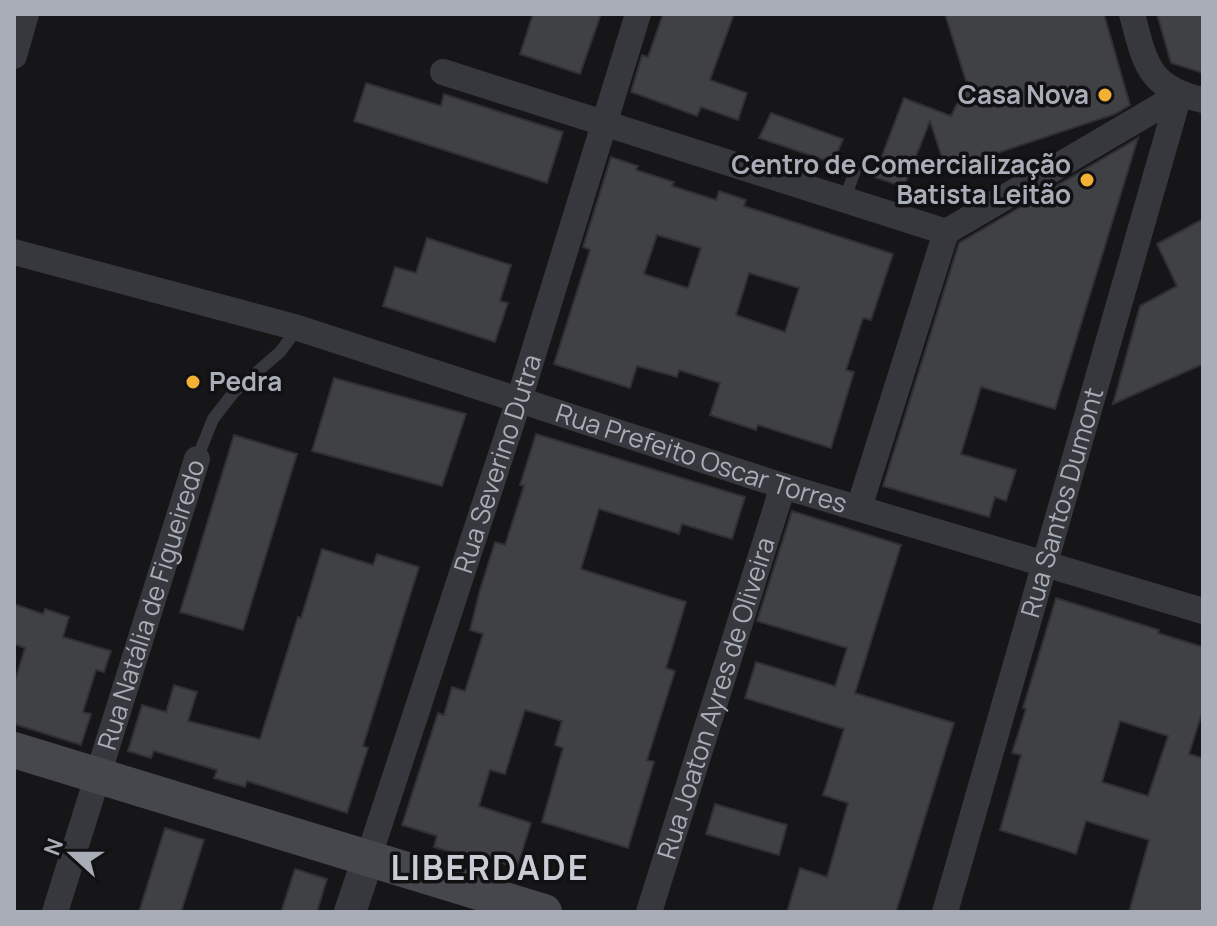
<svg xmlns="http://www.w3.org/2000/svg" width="1217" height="926" font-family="Manrope,sans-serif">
	<rect width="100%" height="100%" fill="#161618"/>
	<!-- building -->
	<path fill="#404145" stroke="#303034" stroke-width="2" fill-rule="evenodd" d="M533 14H601L580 74 520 54Z
		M663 14H734L710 80 747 93 738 120 701 107 697 116 631 92 642 55 648 57Z
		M945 14H1104L1130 105 1115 114 946 170 930 121 904 187 874 177 904 98 951 116 967 84Z
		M1157 14H1203V73L1171 63Z
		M366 83 441 106 444 94 563 132 547 183 354 121Z
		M771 113 843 139 833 163 759 138Z
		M1138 138 1055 409 981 387 961 454 1016 470 1006 501 995 497 989 517 883 486 959 243Z
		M611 157 638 166 636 170 674 182 672 186 716 200 719 191 746 200 744 206 893 254 871 320 863 318 846 370 854 372 831 448 758 425 756 430 710 415 720 383 679 370 677 377 637 366 630 388 554 364 590 250 583 247ZM657 235 701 248 688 288 644 274ZM749 273 799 288 785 332 736 315Z
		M1203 219V364L1113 404 1140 306 1177 286 1157 244Z
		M427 238 511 265 500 301 508 303 495 342 383 306 395 267 416 273Z
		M334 378 466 414 442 486 312 451Z
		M536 434 745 497 732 539 682 524 679 534 599 509 581 569 686 602 666 668 675 671 647 760 654 762 628 848 542 822 563 748 555 745 562 721 525 710 505 774 490 770 479 806 531 823 517 868 475 854 474 859 434 847 437 836 402 825 438 713 444 715 452 687 465 691 483 634 470 630 480 590 495 542 505 545 524 486 520 485Z
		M234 435 297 454 243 630 180 612Z
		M792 511 901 545 855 693 954 723 896 912H787L800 868 827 877 848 803 823 795 844 729 745 698 756 662 835 686 847 648 757 621Z
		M322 549 373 565 377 554 419 567 363 746 368 748 347 813 247 781 245 787 214 778 217 770 154 751 151 758 128 751 142 705 166 712 174 685 197 692 188 721 260 739 298 617 301 618Z
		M1056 598 1159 630 1158 633 1203 647V710L1189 754 1203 758V912H1129L1149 840 1086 821 1076 854 1000 830 1021 755 1012 753 1026 709 1023 708ZM1120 721 1168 736 1148 796 1102 782Z
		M14 604 43 614 45 609 69 617 63 637 111 651 104 672 96 670 83 712 91 714 81 745 14 724V684L25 648 14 644Z
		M715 804 787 825 779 855 706 834Z
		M165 828 204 840 181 912H139Z
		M295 869 327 879 317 912H281Z"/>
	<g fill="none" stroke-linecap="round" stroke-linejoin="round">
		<!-- service -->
		<path stroke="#37383d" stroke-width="12" d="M845 198 855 171
			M197 459 213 419 234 392 280 352 298 328"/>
		<!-- minor -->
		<g stroke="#37383d" stroke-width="26">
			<path d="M1132 14C1145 63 1148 88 1203 100"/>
			<path d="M14 56 26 14"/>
			<path d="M443 72 946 232"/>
			<path d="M946 232 1179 95"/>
			<path id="s1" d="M14 252 298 328 783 486 1203 611"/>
			<path d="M859 508 946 232"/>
			<path id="s2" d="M368 859 519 400 638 14"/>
			<path id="s3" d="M55 912 197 459"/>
			<path id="s4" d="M649 912 783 486"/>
			<path id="s5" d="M945 912 1179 95"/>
		</g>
		<!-- tertiary -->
		<path stroke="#37383d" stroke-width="32" d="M350 912 368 859"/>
		<!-- secondary -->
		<path stroke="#45474d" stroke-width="36" d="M14 750 544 912"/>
	</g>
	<!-- markers -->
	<g fill="#f2b134" stroke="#111113" stroke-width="3">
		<circle cx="1105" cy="95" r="8"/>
		<circle cx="1087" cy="180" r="8"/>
		<circle cx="193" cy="382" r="8"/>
	</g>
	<g text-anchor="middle" stroke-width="7" stroke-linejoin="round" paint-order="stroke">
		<!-- poi labels -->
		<g font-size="26" font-weight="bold" fill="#a8adb8" stroke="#111113" text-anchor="end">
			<text x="1089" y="104">Casa Nova</text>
			<text x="1071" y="174">Centro de Comercialização<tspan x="1071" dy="30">Batista Leitão</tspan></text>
			<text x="209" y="391" text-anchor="start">Pedra</text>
		</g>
		<!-- street labels -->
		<g font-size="26" fill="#a8adb8" stroke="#111113">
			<text dy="9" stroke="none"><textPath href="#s1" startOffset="718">Rua Prefeito Oscar Torres</textPath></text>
			<text dy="9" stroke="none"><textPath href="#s2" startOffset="416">Rua Severino Dutra</textPath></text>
			<text dy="9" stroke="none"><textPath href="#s5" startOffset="426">Rua Santos Dumont</textPath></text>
			<text dy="9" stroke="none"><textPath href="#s3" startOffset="322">Rua Natália de Figueiredo</textPath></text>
			<text dy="9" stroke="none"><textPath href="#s4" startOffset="224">Rua Joaton Ayres de Oliveira</textPath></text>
		</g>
		<!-- district labels -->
		<g font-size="34" font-weight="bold" letter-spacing="2" fill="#c9ccd4" stroke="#111113">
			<text x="490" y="880">LIBERDADE</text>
		</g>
	</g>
	<!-- border -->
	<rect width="1217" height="926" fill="none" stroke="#a8adb8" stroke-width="32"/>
	<!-- north arrow -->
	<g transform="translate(72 854) rotate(291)" stroke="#111113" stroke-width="6" paint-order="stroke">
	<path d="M0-6L14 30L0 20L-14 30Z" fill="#a8adb8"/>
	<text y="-12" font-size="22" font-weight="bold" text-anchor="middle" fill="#a8adb8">N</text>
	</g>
</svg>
